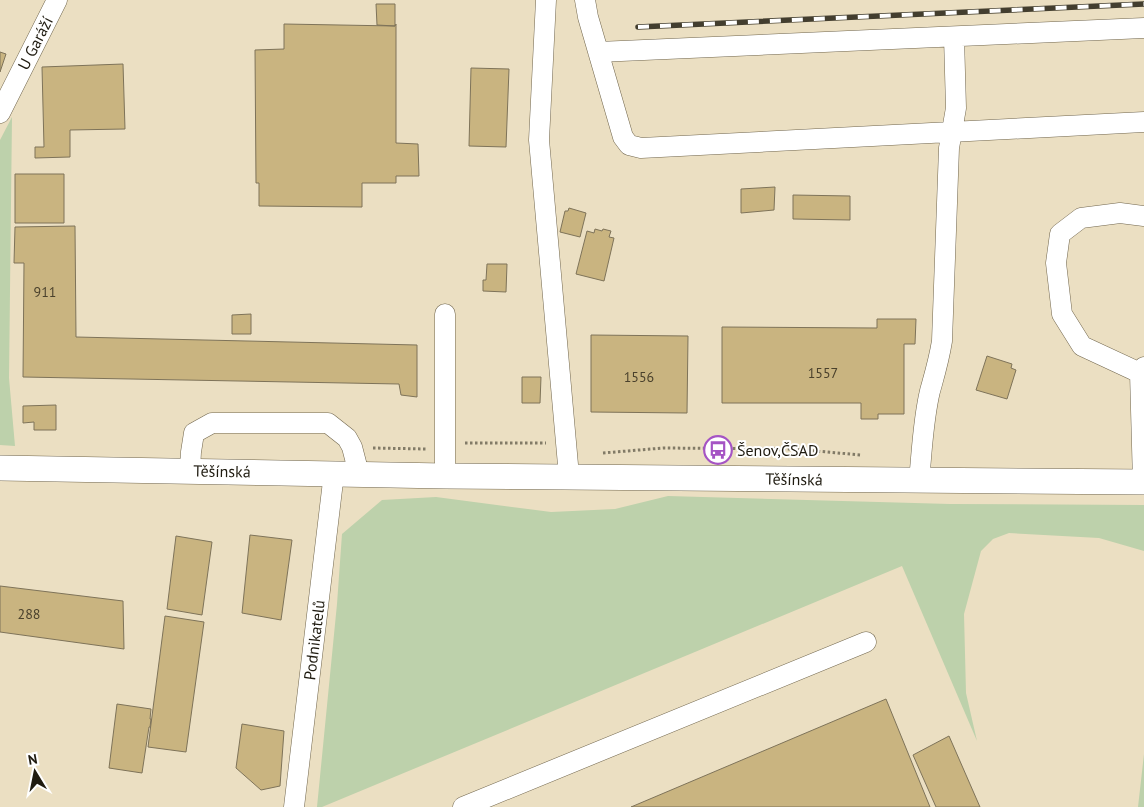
<svg xmlns="http://www.w3.org/2000/svg" width="1144" height="807" font-family="'PT Sans',sans-serif">
	<rect width="100%" height="100%" fill="#ebdfc2"/>
	<!-- green -->
	<path fill="#bdd1ab" d="M12 117 9 378 15 446 0 445V140Z
		M668 496 950 504 1144 505V551L1099 538 1009 533 993 539 981 551 964 614 966 693 977 741 902 566 322 807H317L337 604 342 534 382 500 436 497 551 512 615 509Z
		M1144 751V807H1138L1144 754Z"/>
	<!-- building -->
	<path fill="#c9b480" stroke="#7e7359" d="M376 4H395V26L377 25Z
		M284 24 395 26 396 24V143L418 144 419 176H396V183H362V207L259 206V183H256L255 50 284 49Z
		M0 52 6 54 0 72Z
		M123 64 125 129 70 130V157L35 158V147H44L42 67Z
		M471 68 509 69 506 147 469 146Z
		M15 174H64V223H15Z
		M775 187 774 210 741 213V189Z
		M793 195 850 196V220L793 219Z
		M569 208 586 213 580 237 560 232 565 211H568Z
		M75 226 76 337 417 345V397L401 395 399 384 23 377 24 263H14L15 227Z
		M595 229 602 231 603 229 611 231 609 237 614 238 604 281 576 274 587 231 594 233Z
		M487 264H507L506 292 483 291V280H486Z
		M251 314V334H232V315Z
		M877 319H916L915 344H904V414H878V419H861V403H722V327L877 328Z
		M591 335 688 336 687 413 591 412Z
		M987 356 1012 364 1011 368 1016 370 1007 399 976 390Z
		M522 377H541L540 403H522Z
		M56 405V430H34V422L23 423V406Z
		M250 535 292 540 281 620 242 613Z
		M176 536 212 542 202 615 167 609Z
		M0 586 123 601 124 649 0 632Z
		M165 616 204 622 186 752 148 747Z
		M886 699 930 807H631Z
		M117 704 151 709 150 719H151L150 727H149L142 773 109 768Z
		M242 724 284 731 280 786 261 790 236 768Z
		M949 736 980 807H936L913 755Z"/>
	<g fill="none" stroke-linecap="round" stroke-linejoin="round">
		<defs>
			<path id="minor" d="M546 0 539 140 569 476
				M585 0 588 17 623 137 629 145 641 148 1144 122
				M598 52 1144 28
				M0 113 57 0
				M1140 373 1082 346 1062 314 1056 263 1060 234 1081 218 1120 213 1144 216
				M190 470 191 452 194 433 212 423H328L347 438 352 447 359 474
				M445 476V314
				M919 481C922 451 923 420 930 391 935 373 939 360 942 341L949 148 956 108 954 37
				M1143 482 1140 373 1144 367
				M294 807 334 473
				M463 807 866 642"/>
			<path id="major" d="M0 468 445 476 1144 482"/>
		</defs>
		<!-- minor casing -->
		<use href="#minor" stroke="#71664d" stroke-width="21"/>
		<!-- major casing -->
		<use href="#major" stroke="#71664d" stroke-width="26"/>
		<!-- path -->
		<path stroke="#827b67" stroke-width="3" stroke-dasharray="2.5 2.5" stroke-linecap="butt" d="M465 443H546
			M373 448 426 449
			M603 453 663 448 793 449 861 455"/>
		<!-- minor -->
		<use href="#minor" stroke="#fff" stroke-width="20"/>
		<!-- major -->
		<use href="#major" stroke="#fff" stroke-width="25"/>
		<defs>
			<path id="rail" d="M638 27 1144 4"/>
		</defs>
		<!-- rail casing -->
		<use href="#rail" stroke="#433e2f" stroke-width="5.5"/>
		<!-- rail -->
		<use href="#rail" stroke="#fff" stroke-width="4" stroke-dasharray="11" stroke-linecap="butt"/>
	</g>
	<!-- icons -->
	<defs>
		<symbol id="bus-ring" viewBox="-11 -11 22 22"><circle r="9.5" fill="#fff" stroke="#a554c4" stroke-width="1.5"/><path d="M-5-6H5V4H4V6H2V4H-2V6H-4V4H-5ZM-3.5-4V0h7V-4ZM-3.5 1.2v1.5H-2V1.2ZM2 1.2v1.5H3.5V1.2Z" fill="#a554c4"/></symbol>
	</defs>
	<g fill-rule="evenodd">
		<use href="#bus-ring" x="702" y="434" width="32" height="32"/>
	</g>
	<g text-anchor="middle" stroke-width="4" stroke-linejoin="round" paint-order="stroke">
		<!-- number labels -->
		<g font-size="14" fill="#4a412c">
			<text x="45" y="297">911</text>
			<text x="823" y="378">1557</text>
			<text x="639" y="382">1556</text>
			<text x="29" y="619">288</text>
		</g>
		<!-- street labels -->
		<g font-size="16" fill="#1f1b10" stroke="#fff">
			<text transform="translate(35 43) rotate(-63)" y="6">U Garáží</text>
			<text transform="translate(222 471) rotate(1)" y="6">Těšínská</text>
			<text transform="translate(794 479) rotate(1)" y="6">Těšínská</text>
			<text transform="translate(314 640) rotate(-83)" y="6">Podnikatelů</text>
		</g>
		<!-- poi labels -->
		<g font-size="16" fill="#1f1b10" stroke="#fff" text-anchor="start">
			<text x="737" y="456">Šenov,ČSAD</text>
		</g>
	</g>
	<!-- north arrow -->
	<g transform="translate(35 772) rotate(350)" stroke="#ffffff" stroke-width="4" paint-order="stroke">
	<path d="M0-4L9 19L0 12L-9 19Z" fill="#1f1b10"/>
	<text y="-8" font-size="14" font-weight="bold" text-anchor="middle" fill="#1f1b10">N</text>
	</g>
</svg>
